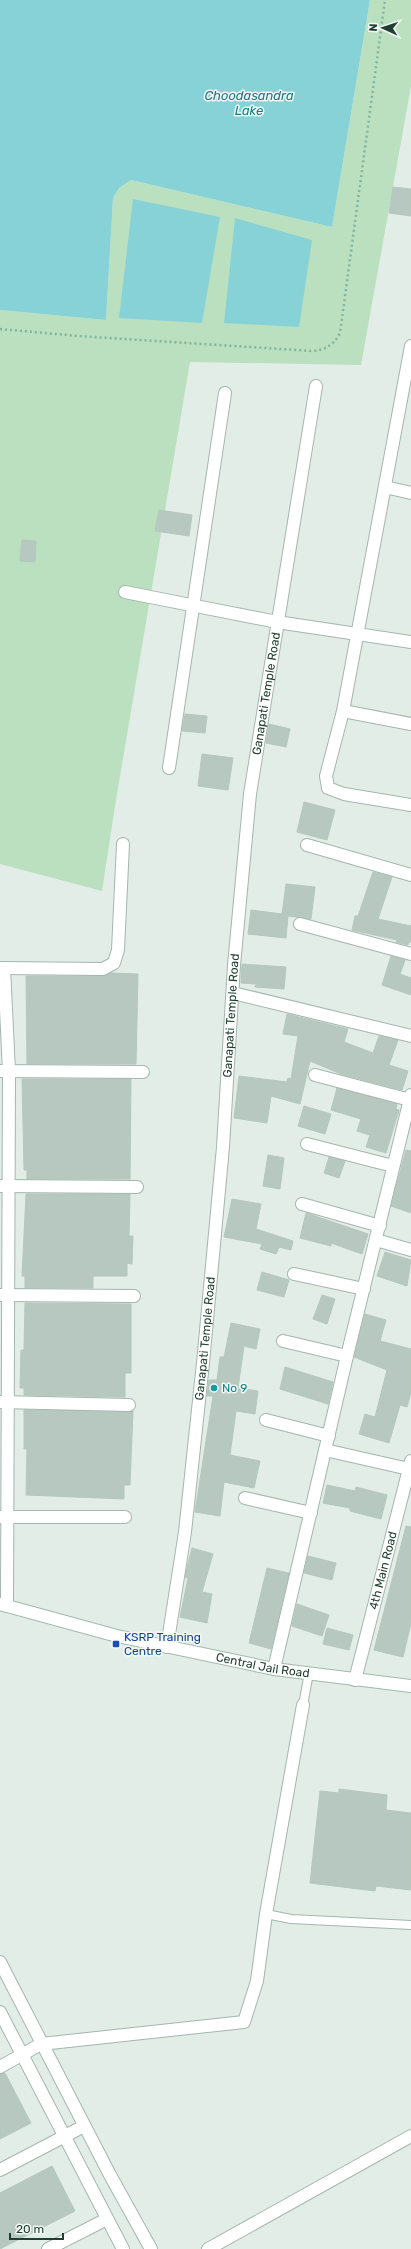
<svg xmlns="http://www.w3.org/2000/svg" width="411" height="2249" font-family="Rubik,sans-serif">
	<rect width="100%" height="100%" fill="#e2ede7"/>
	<!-- green -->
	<path fill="#bae0c0" d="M370 0H411V86L361 365 190 362 115 806 102 891 0 864V310L106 320 113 198 119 188 131 180 332 227Z"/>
	<!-- water -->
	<path fill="#87d2d6" d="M0 0H370L332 227 131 180 119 188 113 198 106 320 0 310Z
		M133 199 220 217 202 323 119 318Z
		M235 218 312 240 299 327 224 323Z"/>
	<!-- building -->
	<path fill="#b7c8c0" stroke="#b4c8bd" d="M393 187 411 189V216L389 213Z
		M159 510 192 515 189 536 155 531Z
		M22 540 36 541 35 562 20 561Z
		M185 714 207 716 205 733 182 731Z
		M269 724 290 729 286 747 266 743Z
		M202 754 233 758 228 790 198 786Z
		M304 802 335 810 327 840 297 832Z
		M373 872 392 877 378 919 411 926V942H409L408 945 396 942 397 940 352 930 355 916H358Z
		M286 884 315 887 311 919 288 916 286 938 248 934 251 910 282 914Z
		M391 956 405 960 400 974 411 978V995L382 985Z
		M242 964 286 967 284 989 255 987 256 984 241 983Z
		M111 973 138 974 136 1064H27L26 976H103Z
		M287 1014 348 1029 344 1042 373 1053 379 1036 398 1040 389 1065 408 1071 402 1090 341 1074 310 1061 300 1104 271 1096 267 1123 234 1118 239 1076 287 1082 288 1078 291 1079 298 1036 283 1034Z
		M22 1079H131L130 1179H27V1170H24Z
		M337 1088 397 1104 396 1109 399 1110 386 1153 366 1147 370 1135 357 1131 361 1119 331 1110Z
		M304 1106 331 1114 325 1134 298 1126Z
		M406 1150 411 1151V1213L391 1206Z
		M268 1155 284 1158 280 1189 263 1186Z
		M329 1157 345 1161 339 1178 324 1173Z
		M26 1194H130L129 1236H133L132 1264 127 1263V1276H93V1288H25V1276H22Z
		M232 1199 261 1204 256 1229 293 1241 291 1250 279 1247 276 1254 260 1249 262 1244 224 1237Z
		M306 1213 368 1234 362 1254 331 1243V1246L300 1238Z
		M385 1252 411 1260 407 1286 377 1276Z
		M262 1272 289 1280 284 1297 257 1290Z
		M322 1295 335 1299 327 1324 313 1319Z
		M25 1303 131 1304V1373H125V1397L24 1395V1388H20L21 1350H24Z
		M365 1314 386 1320 380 1341 411 1349V1392L407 1407 400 1405 389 1443 359 1434 365 1414 375 1417 387 1370 354 1357Z
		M231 1323 260 1329 256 1349 244 1346 238 1388 258 1391 255 1414 236 1411 230 1455 260 1461 254 1488 224 1482 220 1516 195 1512 213 1396H207L209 1380H217L220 1357H224Z
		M285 1367 333 1382 328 1404 280 1389Z
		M24 1410 133 1411 130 1485H124V1499L26 1495 27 1449H24Z
		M327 1485 355 1491 356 1487 387 1495 381 1519 350 1511V1508L323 1503Z
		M406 1526 411 1527V1623L403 1657 374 1650Z
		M192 1548 213 1554 202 1592 212 1594 207 1623 180 1617 188 1578 185 1577 188 1564Z
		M308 1556 336 1563 332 1580 304 1573Z
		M267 1568 289 1573 271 1649 249 1643Z
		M297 1604 329 1615 322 1636 292 1626Z
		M327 1628 353 1635 349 1650 323 1644Z
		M339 1789 387 1795 386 1810 411 1813V1890L376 1886 375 1891 310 1883 320 1791 339 1793Z
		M5 2073 31 2123 0 2139V2074Z
		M52 2166 75 2211 0 2249V2193Z"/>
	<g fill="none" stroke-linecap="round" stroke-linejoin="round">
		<defs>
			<path id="lane" d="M303 1705 309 1673
				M266 1914 291 1919 411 1925"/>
			<g id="street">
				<path d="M411 346 343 711 326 776 328 788 344 794 411 805"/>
				<path d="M385 487 411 493"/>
				<path d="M125 592 277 622 411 642"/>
				<path d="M343 711 411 724"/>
				<path d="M169 768 225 393"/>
				<path d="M307 845 411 875"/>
				<path d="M300 924 411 954"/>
				<path d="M0 968 103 969 114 963 118 950 123 844"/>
				<path d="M4 968 9 1071 7 1606"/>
				<path d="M233 993 411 1036"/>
				<path d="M0 1071 143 1072"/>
				<path d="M315 1075 410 1100"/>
				<path d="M307 1144 393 1166"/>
				<path d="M1 1186 137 1187"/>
				<path d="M302 1204 380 1226"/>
				<path d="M376 1240 411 1250"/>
				<path d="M294 1274 364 1289"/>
				<path d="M1 1295 134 1296"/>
				<path d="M283 1341 347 1356"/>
				<path d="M0 1402 129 1405"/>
				<path d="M266 1420 329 1436"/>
				<path d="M325 1450 409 1469"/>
				<path d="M245 1498 311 1513"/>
				<path d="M0 1517H125"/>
				<path id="s1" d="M167 1647 185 1532 203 1363 223 1147 234 965 250 794 316 386"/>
				<path d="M274 1669 347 1356 411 1095"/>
				<path id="s2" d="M355 1680 411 1461"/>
				<path d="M0 1962 110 2175 151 2249"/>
				<path d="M0 2012 123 2249"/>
				<path d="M0 2067 41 2044 244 2022 257 1981 266 1914 303 1705"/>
				<path d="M0 2170 84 2126"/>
				<path d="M48 2249 107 2219"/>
				<path d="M208 2249 411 2136"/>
			</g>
			<g id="secondary">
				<path id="s3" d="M0 1604 117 1636 274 1669 411 1686"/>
			</g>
		</defs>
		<!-- lane casing -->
		<use href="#lane" stroke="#a4b6ae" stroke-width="10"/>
		<!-- street casing -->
		<use href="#street" stroke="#a4b6ae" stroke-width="14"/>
		<!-- secondary casing -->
		<use href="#secondary" stroke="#a0baae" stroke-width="14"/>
		<!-- path -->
		<path stroke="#81b39e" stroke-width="2.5" stroke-dasharray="2 3" stroke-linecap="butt" d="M0 329 78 336 312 351C325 350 334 345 340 333L385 0"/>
		<!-- lane -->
		<use href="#lane" stroke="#fff" stroke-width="8"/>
		<!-- street -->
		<use href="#street" stroke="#fff" stroke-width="12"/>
		<!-- secondary -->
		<use href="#secondary" stroke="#fff" stroke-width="12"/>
	</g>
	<!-- markers -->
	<circle fill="#0f9aa8" stroke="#f3f9f6" stroke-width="1.5" cx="214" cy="1388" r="4"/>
	<rect fill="#1a4fb4" stroke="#f3f9f6" stroke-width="1.5" x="112" y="1640" width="8" height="8" rx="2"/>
	<g text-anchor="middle" stroke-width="3" stroke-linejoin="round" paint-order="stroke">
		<!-- street labels -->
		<g font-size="12" fill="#214034" stroke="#f3f9f6">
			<text dy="4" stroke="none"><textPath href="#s1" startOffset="959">Ganapati Temple Road</textPath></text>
			<text dy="4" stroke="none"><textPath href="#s1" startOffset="635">Ganapati Temple Road</textPath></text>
			<text dy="4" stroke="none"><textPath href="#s1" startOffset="311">Ganapati Temple Road</textPath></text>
			<text dy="4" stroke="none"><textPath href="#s2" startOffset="113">4th Main Road</textPath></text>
			<text dy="4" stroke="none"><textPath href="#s3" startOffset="270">Central Jail Road</textPath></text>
		</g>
		<!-- culture labels -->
		<g font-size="12" fill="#0d838f" stroke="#f3f9f6" text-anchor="start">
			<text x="222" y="1392">No 9</text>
		</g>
		<!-- transit labels -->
		<g font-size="12" fill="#164399" stroke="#f3f9f6" text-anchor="start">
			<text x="124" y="1641">KSRP Training<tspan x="124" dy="14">Centre</tspan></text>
		</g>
		<!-- water labels -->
		<g font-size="13" font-style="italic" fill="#177a80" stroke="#f3f9f6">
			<text x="249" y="100">Choodasandra<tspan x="249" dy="15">Lake</tspan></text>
		</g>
	</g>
	<!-- north arrow -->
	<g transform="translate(383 28) rotate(273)" stroke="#f3f9f6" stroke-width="3" paint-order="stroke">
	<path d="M0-3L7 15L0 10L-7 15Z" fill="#214034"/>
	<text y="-6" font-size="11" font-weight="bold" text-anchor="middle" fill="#214034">N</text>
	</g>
	<!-- scale -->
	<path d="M10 2233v6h53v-6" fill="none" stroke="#214034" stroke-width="2"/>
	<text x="16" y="2233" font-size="12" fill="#214034" stroke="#f3f9f6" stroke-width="3" paint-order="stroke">20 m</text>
</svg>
